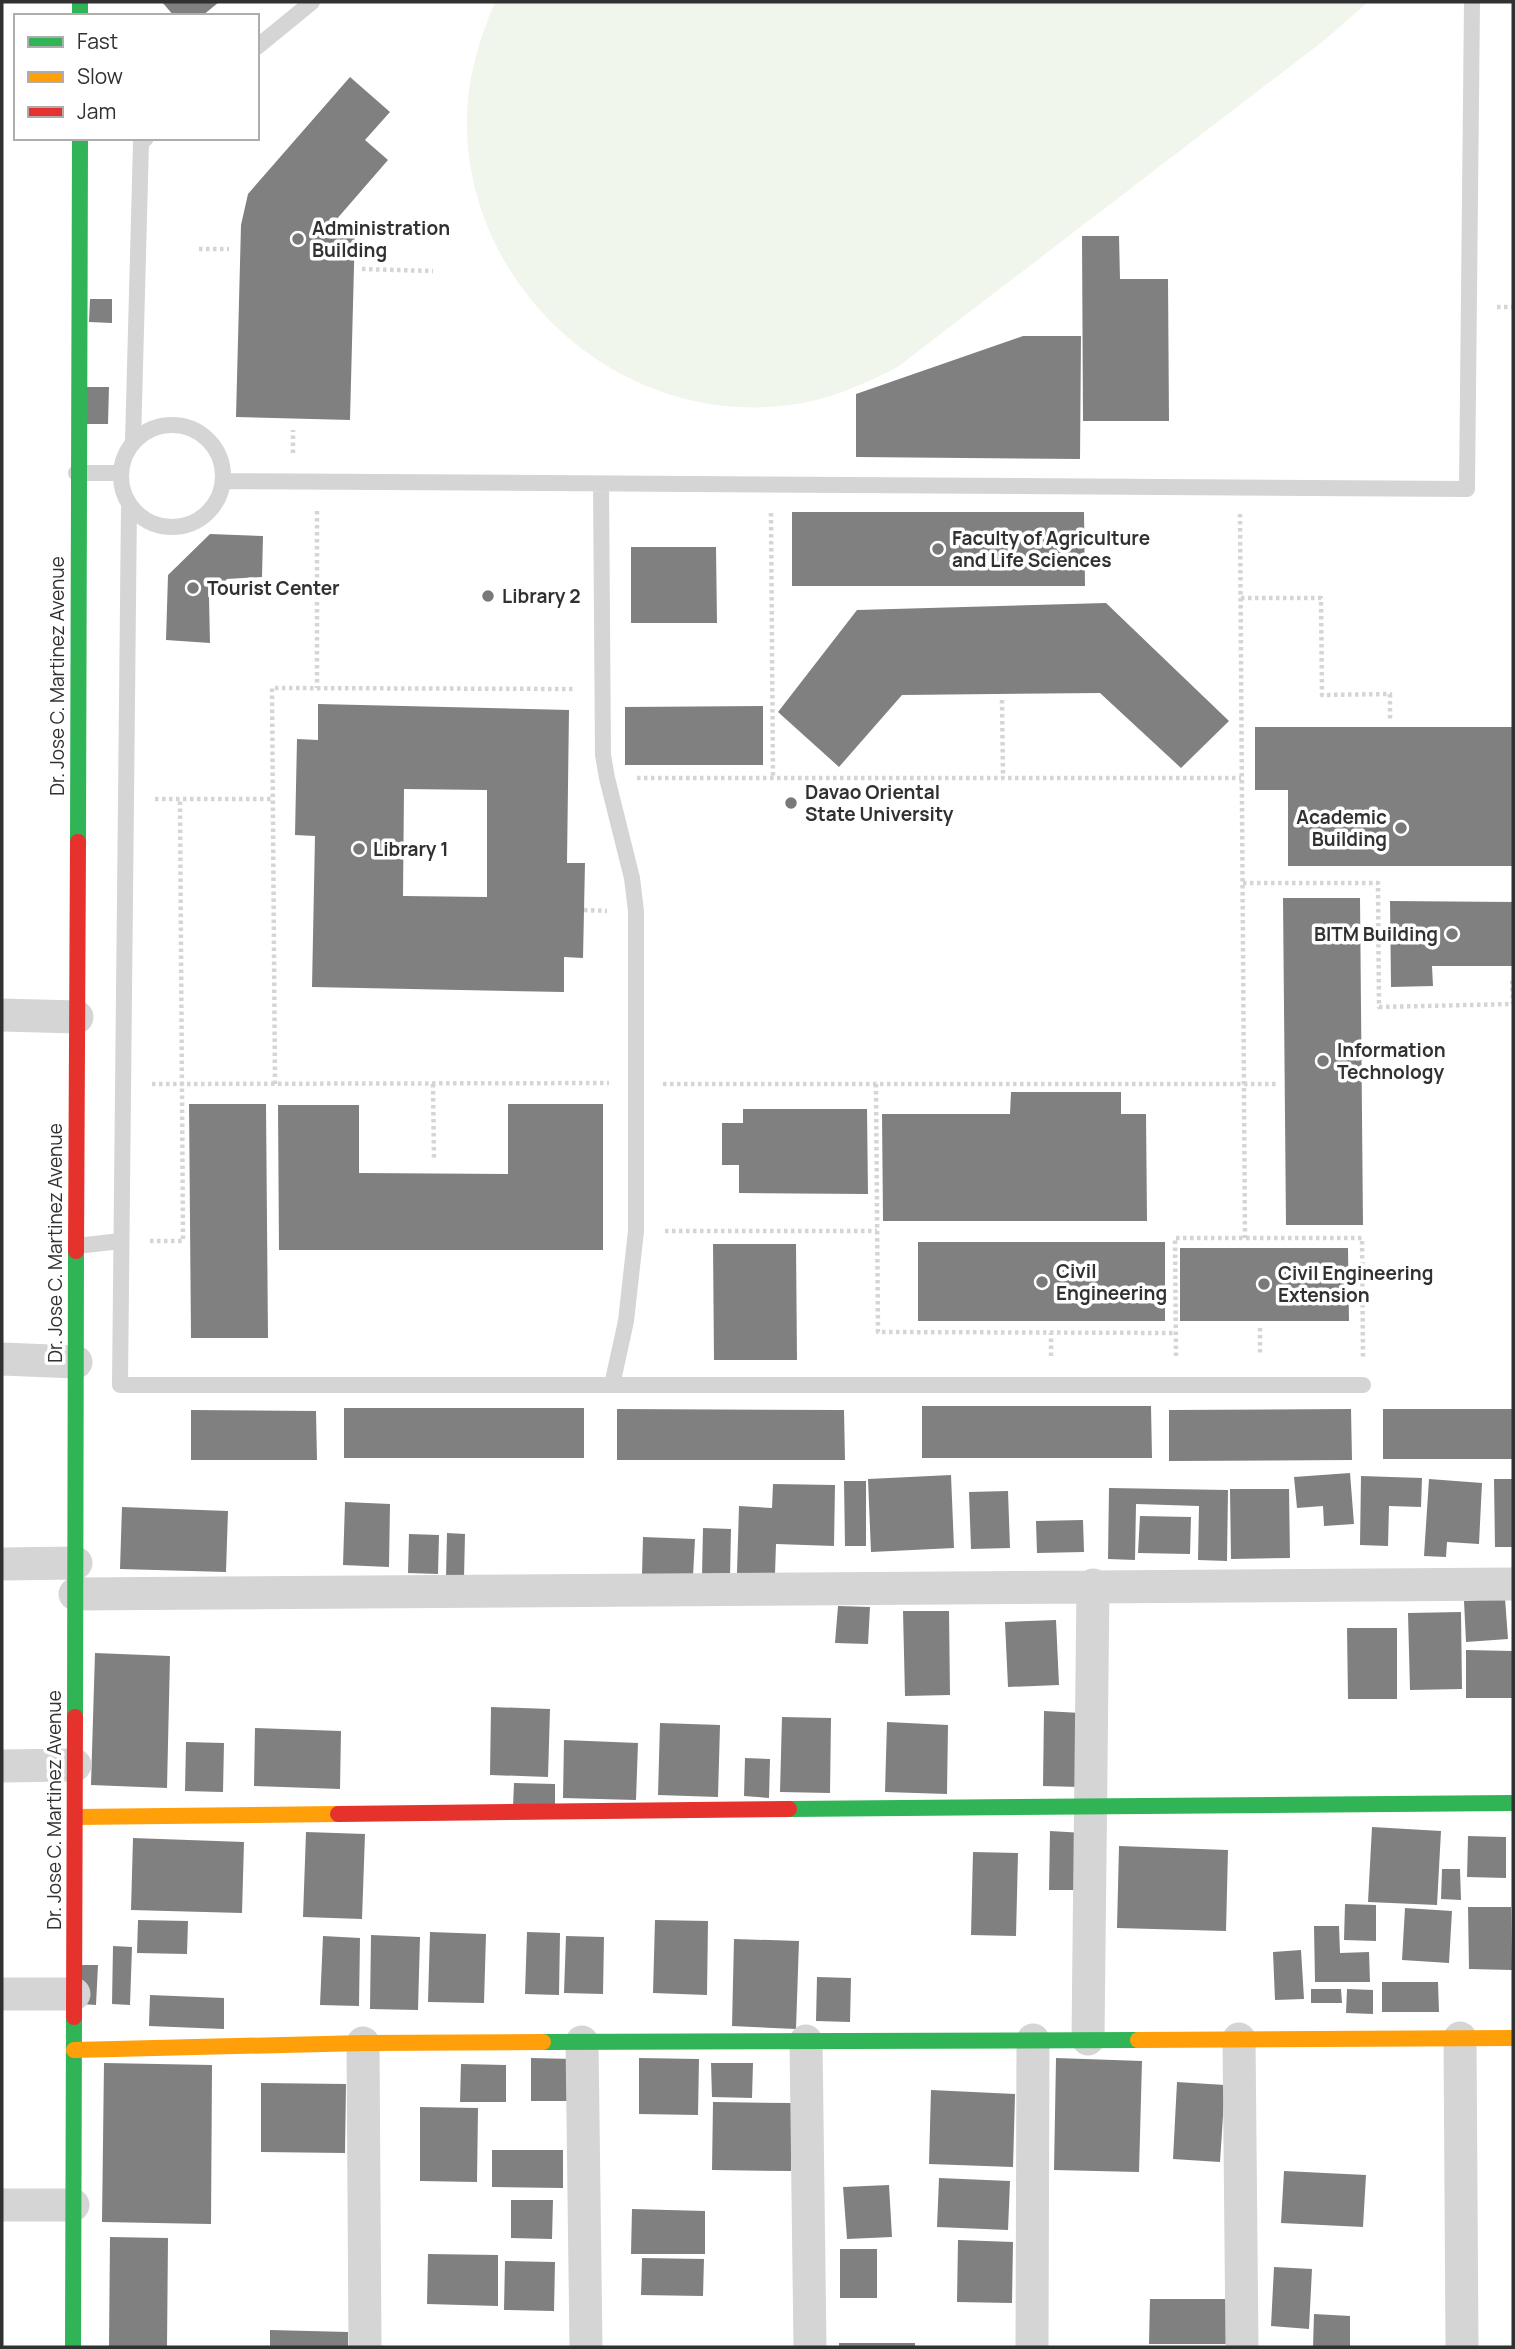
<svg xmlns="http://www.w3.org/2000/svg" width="1515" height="2349" font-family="Manrope,sans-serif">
	<rect width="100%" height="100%" fill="#fff"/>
	<!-- green -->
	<path fill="#f1f6ed" d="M495 2H1368L1326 39 899 366C864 385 829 400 790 405 619 428 462 286 467 114 468 75 480 38 495 2Z"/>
	<!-- building -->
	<path fill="#808080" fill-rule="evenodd" d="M162 2H219L202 16H174Z
		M350 77 390 112 365 140 388 160 329 228H355L350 420 236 417 241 225 248 194Z
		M1082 236H1119L1120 279H1168L1169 421H1083Z
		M90 299H112V323L89 322Z
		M1023 336H1081L1080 459 856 457V394Z
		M86 387H109L108 424H85Z
		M792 512H1084L1085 586H792Z
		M210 534 263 536 262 577 227 579 209 598 210 643 166 640 168 575Z
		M631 547H716L717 623H631Z
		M1106 603 1229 721 1181 768 1100 693 902 695 839 767 778 712 857 610Z
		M318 704 569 710 567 863H585L583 958 564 957V992L312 987 315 836 295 835 297 739 318 740ZM404 789 487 790V897L403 896Z
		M763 706V765H625V707Z
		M1255 727H1513V866H1288V790H1255Z
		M1283 898H1360L1363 1225H1286Z
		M1390 901 1513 902V966H1432L1433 986 1391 987Z
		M1011 1092H1121V1114H1146L1147 1221H883L882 1114H1010Z
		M189 1104H266L268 1338H191Z
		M508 1104H603V1250H279L278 1105H359V1173L508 1174Z
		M743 1109H867L868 1194 739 1193V1165H722V1123H743Z
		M918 1242H1165V1321H918Z
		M713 1244H796L797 1360H714Z
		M1180 1248H1348L1349 1321H1180Z
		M922 1406H1151L1152 1458H922Z
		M344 1408H584V1458H344Z
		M617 1409 844 1410 845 1460H617Z
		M1351 1409 1352 1460 1169 1461V1410Z
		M1383 1409H1513V1459H1383Z
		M191 1410 316 1411 317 1460H191Z
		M1350 1473 1354 1524 1324 1526 1323 1506 1297 1508 1294 1477Z
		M951 1475 954 1548 871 1552 868 1479Z
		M1361 1476 1422 1478 1421 1507 1389 1506 1388 1546 1360 1545Z
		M1429 1479 1482 1483 1479 1544 1447 1542 1446 1557 1424 1556Z
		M1494 1479H1513V1547H1495Z
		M844 1481H866V1546H845Z
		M773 1484 835 1485 834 1546 776 1544 775 1574 737 1573 739 1506 772 1508Z
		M1109 1488 1228 1490 1227 1561 1198 1560 1199 1506 1136 1504 1135 1560 1108 1559Z
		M1230 1489H1289L1290 1558 1231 1559Z
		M1008 1491 1010 1548 971 1549 969 1492Z
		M345 1502 390 1504 389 1567 343 1565Z
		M122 1507 228 1511 226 1572 120 1569Z
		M1140 1516 1191 1517 1190 1554 1138 1553Z
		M1083 1520 1084 1552 1037 1553 1036 1521Z
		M703 1528 731 1529 730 1577 702 1576Z
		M447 1533 465 1534 464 1578 446 1577Z
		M409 1534 439 1535 438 1574 408 1573Z
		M643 1537 695 1539 693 1576 642 1574Z
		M1505 1598 1508 1639 1466 1642 1464 1601Z
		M838 1606 870 1607 868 1644 835 1643Z
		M903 1611H949L950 1695 905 1696Z
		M1461 1612 1462 1689 1410 1690 1408 1613Z
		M1056 1620 1059 1685 1008 1687 1005 1622Z
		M1347 1628H1397V1699H1348Z
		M1466 1650 1513 1651V1698H1466Z
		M95 1653 170 1656 167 1788 91 1785Z
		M491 1707 550 1709 548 1777 490 1775Z
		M1044 1711 1081 1713 1080 1787 1043 1786Z
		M782 1717 831 1718 830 1793 780 1792Z
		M887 1722 948 1725 947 1794 885 1792Z
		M660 1723 720 1725 718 1797 658 1795Z
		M255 1728 341 1731 340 1789 254 1786Z
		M564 1740 638 1743 636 1800 563 1798Z
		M186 1742 224 1743 223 1792 185 1791Z
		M745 1758 770 1759 769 1798 744 1796Z
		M514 1783 555 1784V1808L513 1807Z
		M1372 1827 1441 1831 1437 1905 1368 1902Z
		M1050 1831 1084 1833 1082 1890H1049Z
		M306 1832 365 1834 362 1919 303 1917Z
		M1468 1836 1506 1837V1878L1467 1877Z
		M133 1838 244 1842 242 1913 131 1910Z
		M1119 1846 1228 1850 1226 1931 1117 1928Z
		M973 1852 1018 1853 1016 1936 971 1935Z
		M1442 1869H1460L1461 1900 1441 1899Z
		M1345 1904 1376 1905V1941L1344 1940Z
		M1468 1907H1511L1512 1970 1469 1969Z
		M1405 1908 1452 1911 1449 1963 1402 1960Z
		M138 1920 188 1921 187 1954 137 1953Z
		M655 1920 708 1921 707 1995 653 1993Z
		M1314 1926H1339L1340 1953 1369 1952 1370 1982H1315Z
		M430 1932 486 1934 484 2003 428 2002Z
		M527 1932 560 1933 559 1995 525 1994Z
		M371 1935 420 1937 418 2010 370 2009Z
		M323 1936 360 1938 359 2006 320 2005Z
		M566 1936 604 1937 603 1994 564 1993Z
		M734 1939 799 1941 796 2029 732 2026Z
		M113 1946 132 1947 130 2005 112 2004Z
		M1301 1950 1304 1999 1275 2000 1273 1952Z
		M82 1965H98L96 2005 81 2004Z
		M817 1977 851 1978 850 2022 816 2021Z
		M1382 1982H1438L1439 2012H1382Z
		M1311 1989H1341L1342 2003H1311Z
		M1347 1989 1373 1990V2014L1346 2013Z
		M150 1995 224 1998V2029L149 2026Z
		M531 2058 574 2059 573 2101H531Z
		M639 2058 699 2059 698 2115 639 2114Z
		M1056 2058 1142 2061 1139 2172 1054 2170Z
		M104 2063 212 2065 211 2224 102 2222Z
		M711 2063H753L752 2098 712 2097Z
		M461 2064 506 2065V2102H460Z
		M1177 2082 1225 2085 1220 2162 1173 2159Z
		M261 2083 346 2084 345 2153 261 2152Z
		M931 2090 1015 2094 1013 2167 929 2164Z
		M713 2102 791 2103V2171L712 2170Z
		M420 2107 478 2108 477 2182 420 2181Z
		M492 2150H563V2188L492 2187Z
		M1284 2171 1366 2175 1363 2227 1281 2223Z
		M939 2178 1010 2181 1008 2230 937 2227Z
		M889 2185 892 2237 847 2239 843 2187Z
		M511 2200H553L552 2239 511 2238Z
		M632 2209 705 2211V2254H631Z
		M110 2237 168 2238 167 2347H109Z
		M958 2240 1013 2242 1012 2303 957 2302Z
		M840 2249H877V2298H840Z
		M428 2254 498 2255V2306L427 2304Z
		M642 2258 704 2259 703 2296 641 2295Z
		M505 2261 555 2262 554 2311 504 2310Z
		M1274 2267 1312 2269 1309 2329 1271 2326Z
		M1150 2299H1231V2344H1149Z
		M1314 2314 1350 2316V2347H1313Z
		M270 2330 348 2332V2347H270Z
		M839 2343H915V2347H839Z"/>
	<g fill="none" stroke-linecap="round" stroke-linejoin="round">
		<!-- path -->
		<path stroke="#d5d5d5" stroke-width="4.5" stroke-dasharray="3.5 3.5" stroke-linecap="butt" d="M199 249H229
			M362 269 433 271
			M1497 307H1513
			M293 453V430
			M317 511V688
			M771 513 773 778
			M1240 514 1245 1238
			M1241 598H1321L1322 695 1390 694V719
			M1002 700 1003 778
			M637 778H1241
			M155 799H273
			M1243 883H1378L1379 1007 1513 1004 1512 977
			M584 910 607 911
			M152 1084 609 1083
			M275 1084 272 688 574 689
			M433 1084 434 1159
			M663 1084H1278
			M876 1084 878 1332 1176 1333
			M665 1231H877
			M150 1241H183L180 799
			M1260 1328V1356
			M1051 1356V1333
			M1176 1356 1175 1238H1362L1363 1357"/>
		<!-- lane -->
		<path stroke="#d5d5d5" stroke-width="16" d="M257 47 312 2
			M121 476a51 51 0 1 1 102 0a51 51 0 1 1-102 0Z
			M133 442 141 143 146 138
			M76 473H120
			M223 481 1467 489 1472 2
			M601 484 603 755 607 778 632 878 636 911V1231L626 1321 612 1385
			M129 505 120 1385H1363
			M76 1246 121 1241"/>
		<!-- street -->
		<path stroke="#d5d5d5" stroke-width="33" d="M2 1015 77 1017
			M2 1359 76 1362
			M2 1564 76 1563
			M75 1594 1513 1584
			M2 1766 75 1765
			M2 1994H74
			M1460 2038 1462 2347
			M1088 2039 1093 1585
			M1239 2039 1242 2347
			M806 2041 810 2347
			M582 2042 586 2347
			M363 2043 365 2347
			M2 2205H73
			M1032 2347 1033 2040"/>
		<!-- fast -->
		<path stroke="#30b455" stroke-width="16" d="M80 2V16
			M78 842 80 138
			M75 1717 76 1251
			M789 1809 1513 1803
			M543 2042 1138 2040
			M73 2347 74 2017"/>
		<!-- slow -->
		<path stroke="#ff9f0a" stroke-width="16" d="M75 1817 338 1814
			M1138 2040 1513 2038
			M74 2050 363 2043 543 2042"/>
		<!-- jam -->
		<path stroke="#e5322d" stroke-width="16" d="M76 1251 78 842
			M338 1814 789 1809
			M74 2017 75 1717"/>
	</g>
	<!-- markers -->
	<g fill="#797979" stroke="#fff" stroke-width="2.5">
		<circle cx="298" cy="239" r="7"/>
		<circle cx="938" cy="549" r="7"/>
		<circle cx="193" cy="588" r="7"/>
		<circle cx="488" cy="596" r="7"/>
		<circle cx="791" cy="803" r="7"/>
		<circle cx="1401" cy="828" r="7"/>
		<circle cx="359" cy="849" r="7"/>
		<circle cx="1452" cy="934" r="7"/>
		<circle cx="1323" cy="1061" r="7"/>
		<circle cx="1042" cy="1282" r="7"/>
		<circle cx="1264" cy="1284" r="7"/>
	</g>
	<g text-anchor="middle" stroke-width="7" stroke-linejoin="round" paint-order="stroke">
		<!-- poi labels -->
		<g font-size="19" font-weight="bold" fill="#313131" stroke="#fff" text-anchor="start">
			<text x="312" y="235">Administration<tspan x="312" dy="22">Building</tspan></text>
			<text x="952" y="545">Faculty of Agriculture<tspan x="952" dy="22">and Life Sciences</tspan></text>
			<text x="207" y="595">Tourist Center</text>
			<text x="502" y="603">Library 2</text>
			<text x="805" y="799">Davao Oriental<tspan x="805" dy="22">State University</tspan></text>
			<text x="1387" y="824" text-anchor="end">Academic<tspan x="1387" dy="22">Building</tspan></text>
			<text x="373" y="856">Library 1</text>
			<text x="1438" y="941" text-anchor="end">BITM Building</text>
			<text x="1337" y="1057">Information<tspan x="1337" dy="22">Technology</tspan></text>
			<text x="1056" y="1278">Civil<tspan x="1056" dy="22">Engineering</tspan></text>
			<text x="1278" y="1280">Civil Engineering<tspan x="1278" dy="22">Extension</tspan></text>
		</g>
		<!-- street labels -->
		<g font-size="19" fill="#313131" stroke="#fff">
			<text transform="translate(57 676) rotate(-90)" y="7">Dr. Jose C. Martinez Avenue</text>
			<text transform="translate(55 1243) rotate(-90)" y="7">Dr. Jose C. Martinez Avenue</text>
			<text transform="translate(54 1810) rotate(-90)" y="7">Dr. Jose C. Martinez Avenue</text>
		</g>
	</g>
	<!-- border -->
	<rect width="1515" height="2349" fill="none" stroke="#313131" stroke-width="7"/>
	<!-- legend -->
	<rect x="14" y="14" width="245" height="126" fill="#ffffff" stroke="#adadad" stroke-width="2"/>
	<rect x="28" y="37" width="35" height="10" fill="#30b455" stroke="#adadad" stroke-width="2"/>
	<text x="77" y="49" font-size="21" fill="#313131">Fast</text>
	<rect x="28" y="72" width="35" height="10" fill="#ff9f0a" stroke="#adadad" stroke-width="2"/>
	<text x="77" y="84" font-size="21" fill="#313131">Slow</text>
	<rect x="28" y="107" width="35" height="10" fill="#e5322d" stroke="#adadad" stroke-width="2"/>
	<text x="77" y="119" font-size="21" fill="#313131">Jam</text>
</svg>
